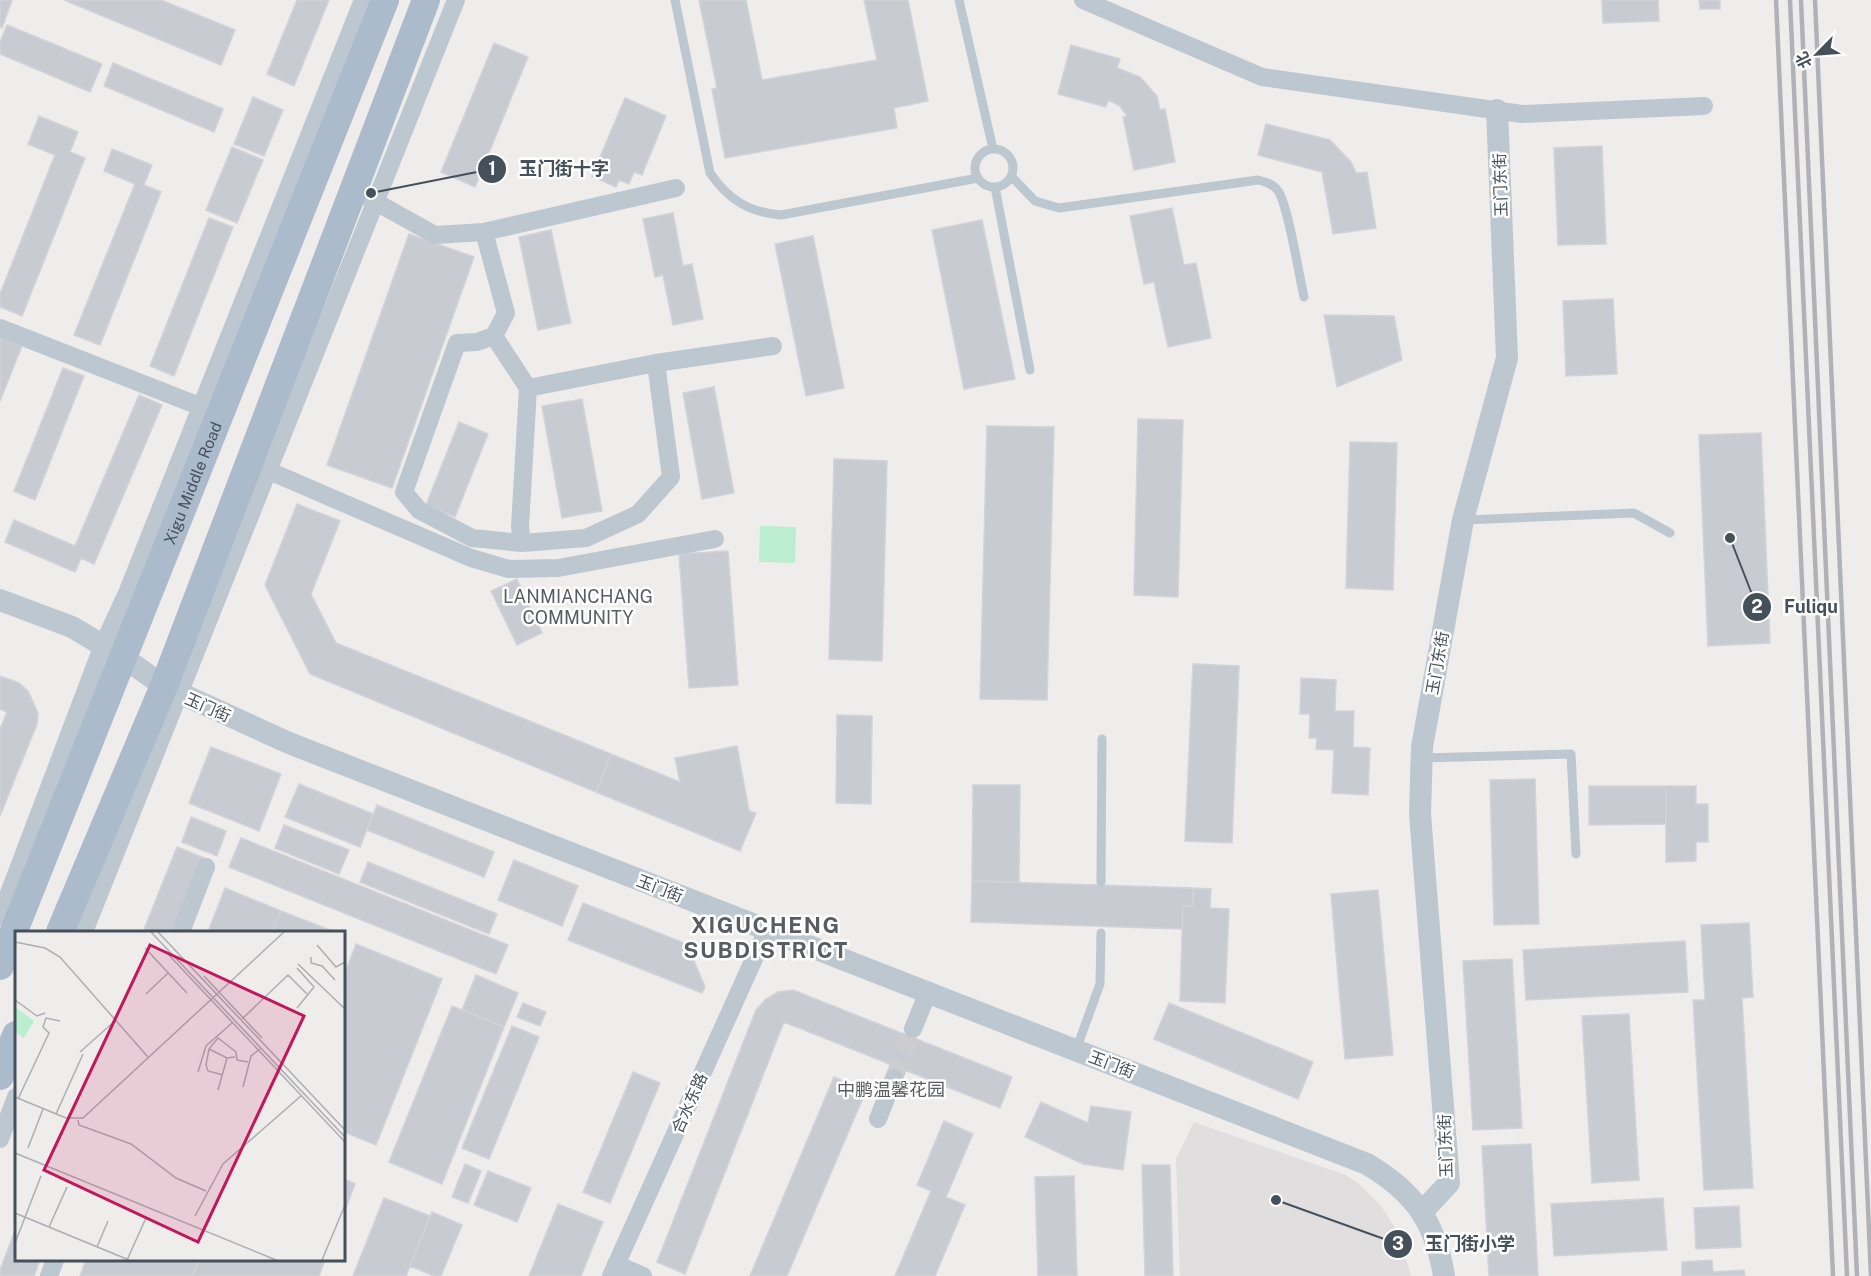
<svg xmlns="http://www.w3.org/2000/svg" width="1871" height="1276" font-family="'Public Sans','Noto Sans SC',sans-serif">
	<rect width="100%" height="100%" fill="#efecec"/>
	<!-- education -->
	<path fill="#e0dede" d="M1194 1122 1346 1175 1359 1184 1381 1206 1399 1234 1411 1276H1180L1176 1159Z"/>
	<!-- green -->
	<path fill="#baeecf" d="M760 526 796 527 795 563 759 562Z"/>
	<!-- building -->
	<path fill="#c9cbd2" stroke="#d1d3d8" stroke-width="1.5" d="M0 0H12L2 28 0 27Z
		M64 0H161L235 30 221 65Z
		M297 0H329L294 86 267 74Z
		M699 0H746L762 80 877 60 864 0H908L928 101 894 108 897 128 725 158 712 89 717 88Z
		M1602 0H1658L1659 21 1603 23Z
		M1699 0H1720V9H1700Z
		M7 25 102 64 90 92 0 54V42Z
		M494 43 528 57 475 187 441 172Z
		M1071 45 1120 59 1117 68 1140 77 1157 96 1160 110 1165 109 1175 162 1134 170 1123 117 1127 116 1120 106 1108 100 1106 107 1058 94Z
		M113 63 223 109 214 132 104 86Z
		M253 97 283 110 264 156 234 144Z
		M625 98 666 116 642 175 634 172 629 184 619 180 616 187 592 176Z
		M39 116 78 132 70 152 85 158 22 316 0 307V294L55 155 28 144Z
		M1266 124 1330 140 1351 162 1356 173 1367 172 1376 228 1333 234 1322 172 1258 155Z
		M1602 146 1606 244 1558 245 1554 148Z
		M232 147 263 160 237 223 206 210Z
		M112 149 152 165 144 185 161 192 100 345 74 335 135 184 104 171Z
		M1172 208 1184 265 1196 263 1211 338 1168 347 1154 282 1144 284 1130 216Z
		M673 213 683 266 692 264 703 319 673 325 663 275 655 277 643 219Z
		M209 218 233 227 174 376 150 366Z
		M982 220 1015 379 964 389 932 230Z
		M551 230 571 323 538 330 519 237Z
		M409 234 474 257 392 488 327 465Z
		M813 236 844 388 806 396 775 244Z
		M1613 299 1617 374 1566 376 1563 301Z
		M1324 315 1394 316 1402 360 1337 387Z
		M0 337 22 346 0 401Z
		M63 368 84 376 35 500 14 491Z
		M714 387 734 493 702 499 683 393Z
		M139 395 162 405 94 564 81 558 75 572 5 542 14 520 75 546Z
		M582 399 602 511 562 518 542 406Z
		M1138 419 1183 420 1178 597 1134 595Z
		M459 422 488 434 455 517 426 505Z
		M987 426 1054 427 1047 700 980 699Z
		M1761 433 1770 643 1708 646 1699 435Z
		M1350 442 1397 443 1393 590 1346 588Z
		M834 459 887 461 882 661 829 659Z
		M297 504 340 521 311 594 336 643 611 754 596 792 310 674 265 585Z
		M728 551 738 685 689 688 679 554Z
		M517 579 542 633 517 645 491 591Z
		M1193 664 1239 666 1232 843 1185 841Z
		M0 676 19 683 28 691 38 713 37 724 0 816V729L7 712 0 709Z
		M1301 678 1336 680 1335 711H1354L1353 747 1370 748 1368 795 1332 793 1334 750 1316 749 1317 738H1309L1310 714H1300Z
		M837 715 872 716 871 804 836 803Z
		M737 746 749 811 756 813 740 851 596 792 611 754 680 782 675 758Z
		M211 747 281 774 259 831 189 803Z
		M1535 779 1539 924 1494 925 1490 780Z
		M299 784 373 814 360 847 285 817Z
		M973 785H1020L1019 882 972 881Z
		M1589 786H1666V824L1589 825Z
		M1666 786H1696V804H1708V842H1696V861L1666 862Z
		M377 805 494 852 484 877 367 830Z
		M191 817 226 831 217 856 182 842Z
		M284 825 349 850 339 874 275 848Z
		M241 838 508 945 496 974 229 867Z
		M177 847 204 858 174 932H143Z
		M514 860 578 886 562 926 498 900Z
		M368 862 497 914 489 934 360 882Z
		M972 881 1193 888V906H1183L1182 929 971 922Z
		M225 888 281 911 272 932H208Z
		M1193 888 1211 889 1210 908 1229 909 1225 1003 1180 1001 1183 906H1193Z
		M1378 890 1393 1055 1345 1059 1331 894Z
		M583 903 687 944 705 987 702 993 568 940Z
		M281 911 335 932H272Z
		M1749 923 1753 997 1742 998 1753 1188 1704 1190 1693 1000H1705L1701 925Z
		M1685 941 1688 992 1526 1000 1523 950Z
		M356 944 442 979 376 1145 344 1132V976Z
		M1512 959 1522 1128 1473 1130 1463 961Z
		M476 975 518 993 504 1027 462 1010Z
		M793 990 1012 1077 1000 1108 784 1022 685 1274 657 1262 756 1010 766 999 778 992Z
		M523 1003 546 1012 540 1026 517 1017Z
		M1169 1003 1313 1062 1298 1099 1154 1039Z
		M452 1006 504 1027 442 1184 389 1162Z
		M1629 1014 1639 1180 1592 1183 1582 1016Z
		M512 1026 539 1037 489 1159 462 1148Z
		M633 1072 660 1083 610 1203 583 1192Z
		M834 1077 866 1091 787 1276H750Z
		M1041 1102 1088 1123 1091 1106 1131 1112 1123 1170 1083 1164 1025 1137Z
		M944 1121 973 1134 946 1197 965 1205 935 1276H895L931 1191 917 1185Z
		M1531 1144 1538 1276H1489L1482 1146Z
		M465 1164 481 1171 468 1203 452 1197Z
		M1142 1165H1170L1173 1276H1145Z
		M488 1171 531 1188 517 1222 474 1205Z
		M1074 1176 1077 1276H1038L1035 1177Z
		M344 1179 355 1184 344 1214Z
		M384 1198 430 1216 406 1276H353Z
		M1663 1198 1667 1250 1554 1256 1551 1204Z
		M558 1204 603 1222 581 1276H529Z
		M1739 1206 1741 1247 1696 1249 1694 1208Z
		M432 1212 462 1225 441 1276H434L410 1266Z
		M16 1228V1260H40L34 1276H0V1270Z
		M86 1260H199L192 1276H80Z
		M199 1260H325L319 1276H192Z
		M1712 1260 1713 1272 1744 1270 1745 1276H1682V1262Z"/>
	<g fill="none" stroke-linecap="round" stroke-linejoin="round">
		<!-- minor-tunnel -->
		<path stroke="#cdcdcf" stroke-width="18" stroke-dasharray="18 9" stroke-linecap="butt" d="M894 1078 913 1029"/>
		<!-- service -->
		<path stroke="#bdc7cf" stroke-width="9" d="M675 0 710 173C729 200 748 212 781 215L978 178
			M959 0 993 149
			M975 168a19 19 0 1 1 38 0a19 19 0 1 1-38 0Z
			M1011 176 1035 201 1059 208 1258 180C1266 182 1273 184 1278 191 1288 204 1299 276 1304 297
			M995 187 1030 370
			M1465 520 1634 513 1670 533
			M1421 758 1571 754 1576 854
			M1101 882 1102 739
			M1076 1050 1100 984 1101 933"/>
		<!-- minor -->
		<path stroke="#bdc7cf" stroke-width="18" d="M1083 0 1262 77 1522 114 1704 106
			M365 196 435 235 484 232 676 188
			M484 232 506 313 494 336 477 342 457 343 404 492 419 510 472 538 522 543 586 538 638 514 671 477 656 363
			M0 328 212 411
			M494 336 528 388 520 527 522 543
			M528 388 656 363 773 346
			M260 467 471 558 509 569 558 568 715 539
			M0 917 103 645 127 593 363 0
			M84 932 456 0
			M181 932 206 867
			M913 1029 928 992
			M878 1119 894 1078
			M0 1139 16 1097
			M616 1264 643 1276
			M49 1276 55 1260
			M611 1276 767 930"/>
		<!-- tertiary -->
		<path stroke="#bdc7cf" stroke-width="22" d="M0 600 72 627 124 658 164 686 289 743 1367 1164C1414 1192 1435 1221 1444 1276
			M1422 1212 1449 1183 1420 814 1422 747 1463 520 1507 358 1497 110"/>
		<!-- primary -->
		<g stroke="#acbbcc" stroke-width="28">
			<path d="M60 932 164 686 426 0"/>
			<path id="s1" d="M0 966 385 0"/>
			<path d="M0 1076 16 1035"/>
		</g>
		<!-- rail -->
		<path stroke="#afb2b7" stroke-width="4.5" d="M1776 0 1833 1276
			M1790 0 1847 1276
			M1801 0 1857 1276
			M1815 0 1871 1276"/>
	</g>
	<g text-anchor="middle" stroke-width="5" stroke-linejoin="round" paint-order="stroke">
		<!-- street labels -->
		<g font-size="16" fill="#45505a" stroke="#fff">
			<text transform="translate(1500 185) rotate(-92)" y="6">玉门东街</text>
			<text dy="6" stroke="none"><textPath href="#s1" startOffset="520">Xigu Middle Road</textPath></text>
			<text transform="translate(1437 663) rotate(-80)" y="6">玉门东街</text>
			<text transform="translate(208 707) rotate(24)" y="6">玉门街</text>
			<text transform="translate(660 888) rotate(21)" y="6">玉门街</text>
			<text transform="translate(1112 1064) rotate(21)" y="6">玉门街</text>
			<text transform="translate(689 1103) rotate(-66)" y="6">合水东路</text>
			<text transform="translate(1445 1146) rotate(-92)" y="6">玉门东街</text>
		</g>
		<!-- neighbourhood labels -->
		<g font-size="18" fill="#595d61" stroke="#fff">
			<text x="578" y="603">LANMIANCHANG<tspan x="578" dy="21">COMMUNITY</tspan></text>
			<text x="891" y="1096">中鹏温馨花园</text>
		</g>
		<!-- district labels -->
		<g font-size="22" font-weight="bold" letter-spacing="1.5" fill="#595d61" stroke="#fff">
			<text x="766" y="933">XIGUCHENG<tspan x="766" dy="25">SUBDISTRICT</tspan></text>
		</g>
	</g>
	<!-- overview -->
	<g transform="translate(15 931)">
		<rect width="330" height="330" fill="#efecec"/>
		<path d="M0 76 19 90 9 107 0 101Z" fill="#baeecf"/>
		<path fill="none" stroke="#abaeb2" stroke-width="1.5" d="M136 1 330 206M143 1 330 199M0 11 30 17 45 26 133 126M302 14 321 36 330 31M130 17 172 62M151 21 330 211M296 26V32L307 35 320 49M283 33 330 78M189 45 247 107M131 63 153 42M0 69 22 85 30 82M282 77 299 56 282 37M227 88 273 44 292 63M194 118 212 127 220 126M65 121 101 89M183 141 191 115 217 92M208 144 193 140 191 134 194 118 203 107 221 121 222 129 233 131M228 156 236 125 245 118M203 159 212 127M0 166 51 187H68L269 1M3 168 34 102 28 96 31 87 45 90M41 183 68 123M63 189 64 194 116 213 161 247 191 260M13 217 28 178M0 222 261 329M0 282 114 329M180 285 208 233 287 164M34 296 52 256M0 312 26 245M82 316 93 290M112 329 131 287M307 329 330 274"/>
		<path fill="#c2185b" fill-opacity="0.15" stroke="#c2185b" stroke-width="3" d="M135 14 289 85 183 311 29 239Z"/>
		<rect width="330" height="330" fill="none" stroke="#45505a" stroke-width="3"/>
	</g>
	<!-- callouts -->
	<path fill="none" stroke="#45505a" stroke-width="2" d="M371 193L492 169M1730 538L1757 607M1276 1200L1398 1244"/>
	<g fill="#45505a" stroke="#fff" stroke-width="2">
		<circle cx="371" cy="193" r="6"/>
		<circle cx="1730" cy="538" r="6"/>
		<circle cx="1276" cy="1200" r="6"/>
		<circle cx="492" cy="169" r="15"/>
		<circle cx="1757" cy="607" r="15"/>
		<circle cx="1398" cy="1244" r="15"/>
	</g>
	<g font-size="18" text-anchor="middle" font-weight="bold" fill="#fff">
		<text x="492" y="175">1</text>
		<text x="1757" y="613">2</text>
		<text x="1398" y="1250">3</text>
	</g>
	<g font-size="18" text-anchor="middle" font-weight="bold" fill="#45505a" stroke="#fff" stroke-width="5" stroke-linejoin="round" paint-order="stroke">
		<text x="564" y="175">玉门街十字</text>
		<text x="1811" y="613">Fuliqu</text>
		<text x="1470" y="1250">玉门街小学</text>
	</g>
	<!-- north arrow -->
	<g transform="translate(1817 54) rotate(245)" stroke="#ffffff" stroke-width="4.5" paint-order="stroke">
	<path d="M0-4.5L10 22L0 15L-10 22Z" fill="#45505a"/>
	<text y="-9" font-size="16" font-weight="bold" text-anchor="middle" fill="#45505a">北</text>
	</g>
</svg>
